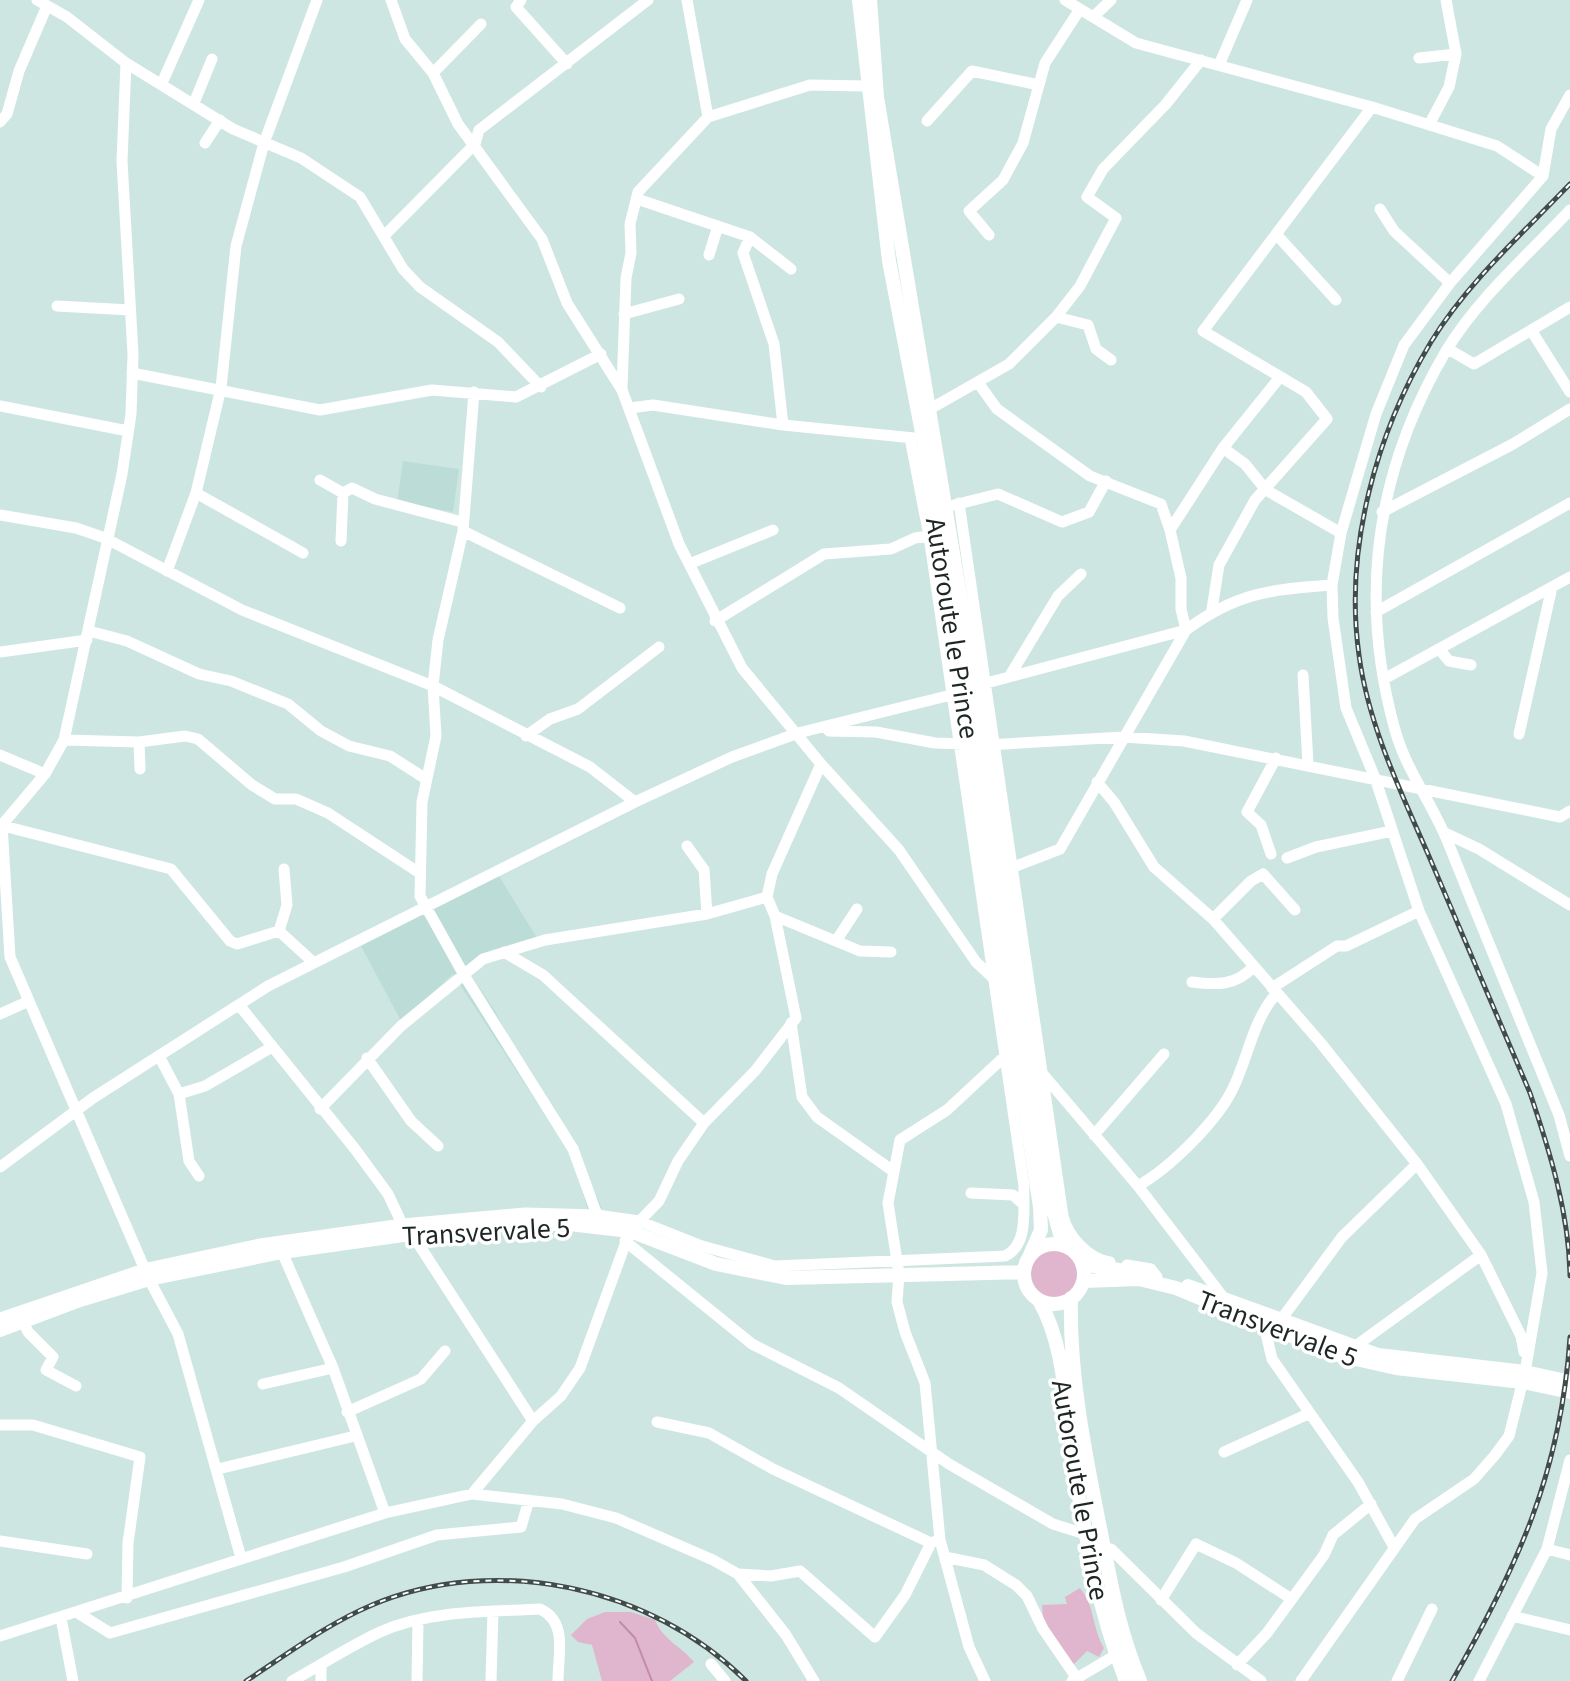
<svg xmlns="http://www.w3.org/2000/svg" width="1570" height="1681" font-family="'Source Sans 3',sans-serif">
	<rect width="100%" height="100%" fill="#cee6e2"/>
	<!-- built -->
	<path fill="#bcddd7" d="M403 461 459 469 453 512 397 502Z
		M499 876 537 938 492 950 466 968 495 1011 530 1080 575 1150 602 1208 588 1210 570 1153 453 974 401 1021 361 946Z"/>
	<!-- green -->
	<path fill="#e0b5ce" d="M1031 1274a24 24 0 1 1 48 0a24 24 0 1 1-48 0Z
		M1080 1588C1095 1606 1092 1628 1104 1648L1099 1657 1087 1651 1073 1665 1043 1619 1042 1605 1067 1604 1065 1597Z
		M605 1612H631L655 1620C664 1641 680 1645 694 1662L670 1681H602L592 1645 578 1642 571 1635 587 1619Z"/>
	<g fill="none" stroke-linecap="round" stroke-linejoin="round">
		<!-- stream -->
		<path stroke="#c18bab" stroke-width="2" d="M620 1622 635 1638 652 1681"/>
		<!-- minor -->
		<path stroke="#fff" stroke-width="11" d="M37 0 67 17 126 63 233 129 301 158 360 197 403 269 420 287 498 342 541 387
			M391 0 405 39 433 73 458 124 542 239 567 303 622 390 679 544 742 668 821 764 899 850 976 962 992 977
			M521 0 516 7 567 64
			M687 0 708 117
			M1065 0 1136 43 1372 107 1497 146 1543 176
			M1446 0 1456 54
			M1093 17 1111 0
			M1419 58 1456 54 1449 87 1429 125
			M126 63 122 161 133 354 131 414 122 474 64 740 45 774 2 825 10 957 149 1279 178 1334 241 1558
			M1219 65 1247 0
			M433 73 481 24
			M162 83 199 0
			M194 103 212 59
			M927 121 972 71 1039 85
			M0 122 7 114 19 71 47 6
			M205 143 220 120
			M637 199 750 237 791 269
			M1380 209 1394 231 1450 283
			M1570 210C1528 255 1478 298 1446 351 1376 470 1358 597 1395 730 1406 770 1432 803 1447 840 1484 932 1522 1024 1559 1115L1570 1156
			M1276 234 1336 300
			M385 235 475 144 479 130 648 0
			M989 235 969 211 1003 180 1023 143 1045 63 1080 9
			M750 237 743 253 774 344 783 425
			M709 255 718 226
			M57 306 130 310
			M624 314 679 299
			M1056 317 1088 325 1096 349 1111 360
			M1531 330 1570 392
			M1448 349 1474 364 1570 307
			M132 373 320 410 432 390 516 397 601 354
			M979 384 997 409 1090 476 1161 504 1170 530
			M622 388 626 278 631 253 630 224 638 192 708 117 810 85 867 86
			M474 392 463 531 438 640 433 686 436 736 422 802 420 896 464 975 573 1149 597 1215
			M0 406 128 431
			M630 408 653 405 783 425 914 438
			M930 409 1009 364 1056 317 1080 286 1116 218 1087 197 1103 169 1166 104 1201 60
			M1223 448 1245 464 1266 490 1341 533
			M320 480 343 493 352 488 375 499 462 522
			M196 493 303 553
			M959 503 1063 1216C1068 1236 1088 1259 1110 1262
			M954 505 998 494 1062 522 1089 512 1106 481
			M1382 512 1513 444 1570 409
			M0 515 76 528 105 538 242 610 433 686 590 767 635 802
			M463 531 620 608
			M341 541 343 493
			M689 564 773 530
			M167 571 196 493 221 388 236 246 264 143 317 0
			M1212 609 1219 565 1255 500 1327 419 1306 392 1203 331 1372 107
			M1376 612 1570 503
			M715 621 824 554 891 549 915 538 929 536
			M89 631 127 641 199 674 231 681 288 704 321 731 349 746 390 756 426 779
			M1439 649 1449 661 1471 665
			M0 652 87 640
			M1303 675 1308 764
			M1009 677 1058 596 1081 574
			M1384 679 1570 577
			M979 685 1186 630 1181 609V578L1170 530 1223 448 1280 377
			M829 731 876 732 935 743 966 744
			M1519 734 1552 587
			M526 736 550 719 578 709 659 647
			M64 740 139 742 185 736 198 739 252 785 275 799H296L328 813 418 872
			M139 742 140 769
			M988 745 1123 737 1184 741 1560 817 1570 811
			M0 755 45 774
			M1097 782 1114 802 1154 867 1213 919 1320 1042 1417 1164 1481 1255 1521 1336 1524 1352
			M0 825 171 869 230 941 237 944 279 931
			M1445 833 1479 849 1570 905
			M687 846 704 870 707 914
			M1271 854 1261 825 1247 812 1276 758
			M1287 858 1316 847 1392 831
			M1011 868 1060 849 1186 630C1236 593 1271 589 1332 585
			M284 869 287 905 279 931 314 963
			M775 916 860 951 891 952
			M1213 919 1251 881 1263 874 1295 910
			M836 941 857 909
			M504 952 543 975 704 1123
			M1192 982C1216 985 1236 986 1253 967
			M1272 988 1337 946H1346L1419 911
			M239 1005 355 1149 388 1194 404 1228
			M0 1014 29 1001
			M791 1023 802 1097 817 1117 893 1171
			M159 1056 179 1094 205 1086 272 1047
			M367 1058 411 1121 438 1146
			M1042 1073 1138 1186 1223 1297
			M179 1094 189 1161 199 1176
			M320 1109 401 1026 483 959 545 940 707 914 767 897 772 874 821 764
			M1094 1135 1164 1054
			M0 1167 93 1098 268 986 635 802 732 757 798 733 955 694
			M1138 1186C1171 1167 1220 1119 1235 1084 1249 1053 1253 1022 1275 995
			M971 1193 1013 1195 1023 1204
			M412 1234 533 1421
			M625 1241 752 1344 839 1388 949 1464 1053 1524 1085 1534
			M282 1252 333 1368 385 1513
			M1127 1265 1151 1269 1157 1277
			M0 1318 144 1269 260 1244 403 1224 525 1213 597 1215 639 1221 702 1246 775 1266 1005 1256C1029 1245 1023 1210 1024 1186L929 536 910 438
			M23 1321 28 1332 53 1357 46 1370 76 1386
			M1280 1321 1342 1237 1417 1164
			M1264 1325 1272 1359 1358 1482 1394 1547
			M1357 1345 1481 1255
			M263 1384 333 1368
			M347 1412 421 1379 445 1351
			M657 1422 709 1433 773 1469 931 1543
			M0 1425H33L140 1457 128 1543 127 1598
			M1224 1452 1308 1414
			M218 1469 355 1436
			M472 1494 533 1421 561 1396 580 1368 630 1231 659 1201 678 1161 704 1123 755 1071 796 1018 775 916 767 897
			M0 1541 87 1554
			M1104 1549H1111L1196 1633 1261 1681
			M1547 1549 1570 1555
			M945 1557 984 1565 1016 1585 1027 1596 1043 1629 1076 1677
			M738 1574 771 1576 800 1571 875 1637 905 1595 931 1543 936 1541
			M1161 1600 1196 1544 1236 1563 1290 1598
			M78 1613 110 1633 344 1567 437 1535 521 1527 529 1500
			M1512 1616 1570 1630
			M61 1618 73 1681
			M0 1636 385 1513 472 1494 562 1504 616 1518 713 1560 738 1574 786 1635 814 1681
			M711 1664 725 1681
			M1237 1665 1267 1633 1324 1555 1333 1535 1371 1504
			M292 1681C321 1665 350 1646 380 1632 429 1610 488 1612 540 1609 568 1622 558 1654 558 1681
			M321 1681V1665
			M417 1681 418 1620
			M491 1681 493 1611
			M985 1681 969 1647 940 1540 925 1383 905 1332 897 1302 899 1274 888 1203 900 1140 947 1110 1004 1057
			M1072 1681 1116 1655
			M1301 1681 1415 1519 1474 1479 1495 1455 1509 1436 1525 1372 1542 1273 1534 1202 1506 1104 1419 911 1375 778 1346 708 1333 618 1332 585 1341 533 1376 414 1404 345 1450 283 1543 176 1551 129 1570 95
			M1397 1681 1432 1609
			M1479 1681 1547 1549 1570 1460"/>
		<!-- major -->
		<path stroke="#fff" stroke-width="14" d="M859 0 889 261 923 438 1040 1207 1041 1230 1030 1255
			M870 0 877 97 975 686 1052 1205 1063 1245
			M1024 1274a30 30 0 1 1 60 0a30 30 0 1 1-60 0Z
			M1082 1264 1137 1273
			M1083 1281 1139 1279 1176 1288 1338 1355 1396 1368 1523 1382 1570 1392
			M1188 1286 1378 1355 1525 1372 1570 1382
			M1071 1298C1069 1375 1085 1452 1100 1528 1111 1583 1118 1628 1140 1681
			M1039 1300C1066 1348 1065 1407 1073 1460 1085 1536 1098 1609 1126 1681
			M0 1330 80 1300 149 1279 282 1252 453 1228 512 1224H569L630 1231 716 1264 786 1278 1024 1272"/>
		<defs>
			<path id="rail" d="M1570 184C1522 234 1467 283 1431 342 1376 433 1344 549 1359 655 1368 724 1400 790 1428 854 1462 933 1496 1013 1530 1093 1550 1152 1569 1213 1570 1276
				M246 1681C286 1655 327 1624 372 1605 496 1553 651 1586 746 1681
				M1452 1681C1518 1566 1561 1472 1570 1337"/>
		</defs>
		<!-- rail casing -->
		<use href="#rail" stroke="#404c49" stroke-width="5"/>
		<!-- rail -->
		<use href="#rail" stroke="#fff" stroke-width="2" stroke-dasharray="6" stroke-linecap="butt"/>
	</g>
	<g text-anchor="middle" stroke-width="7" stroke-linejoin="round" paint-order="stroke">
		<!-- street labels -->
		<g font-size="28" fill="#1e2725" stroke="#fff">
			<text transform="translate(953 628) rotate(81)" y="10">Autoroute le Prince</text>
			<text transform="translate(486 1231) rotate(-3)" y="10">Transvervale 5</text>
			<text transform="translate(1278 1328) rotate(21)" y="10">Transvervale 5</text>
			<text transform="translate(1081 1490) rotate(80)" y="10">Autoroute le Prince</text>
		</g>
	</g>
</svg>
